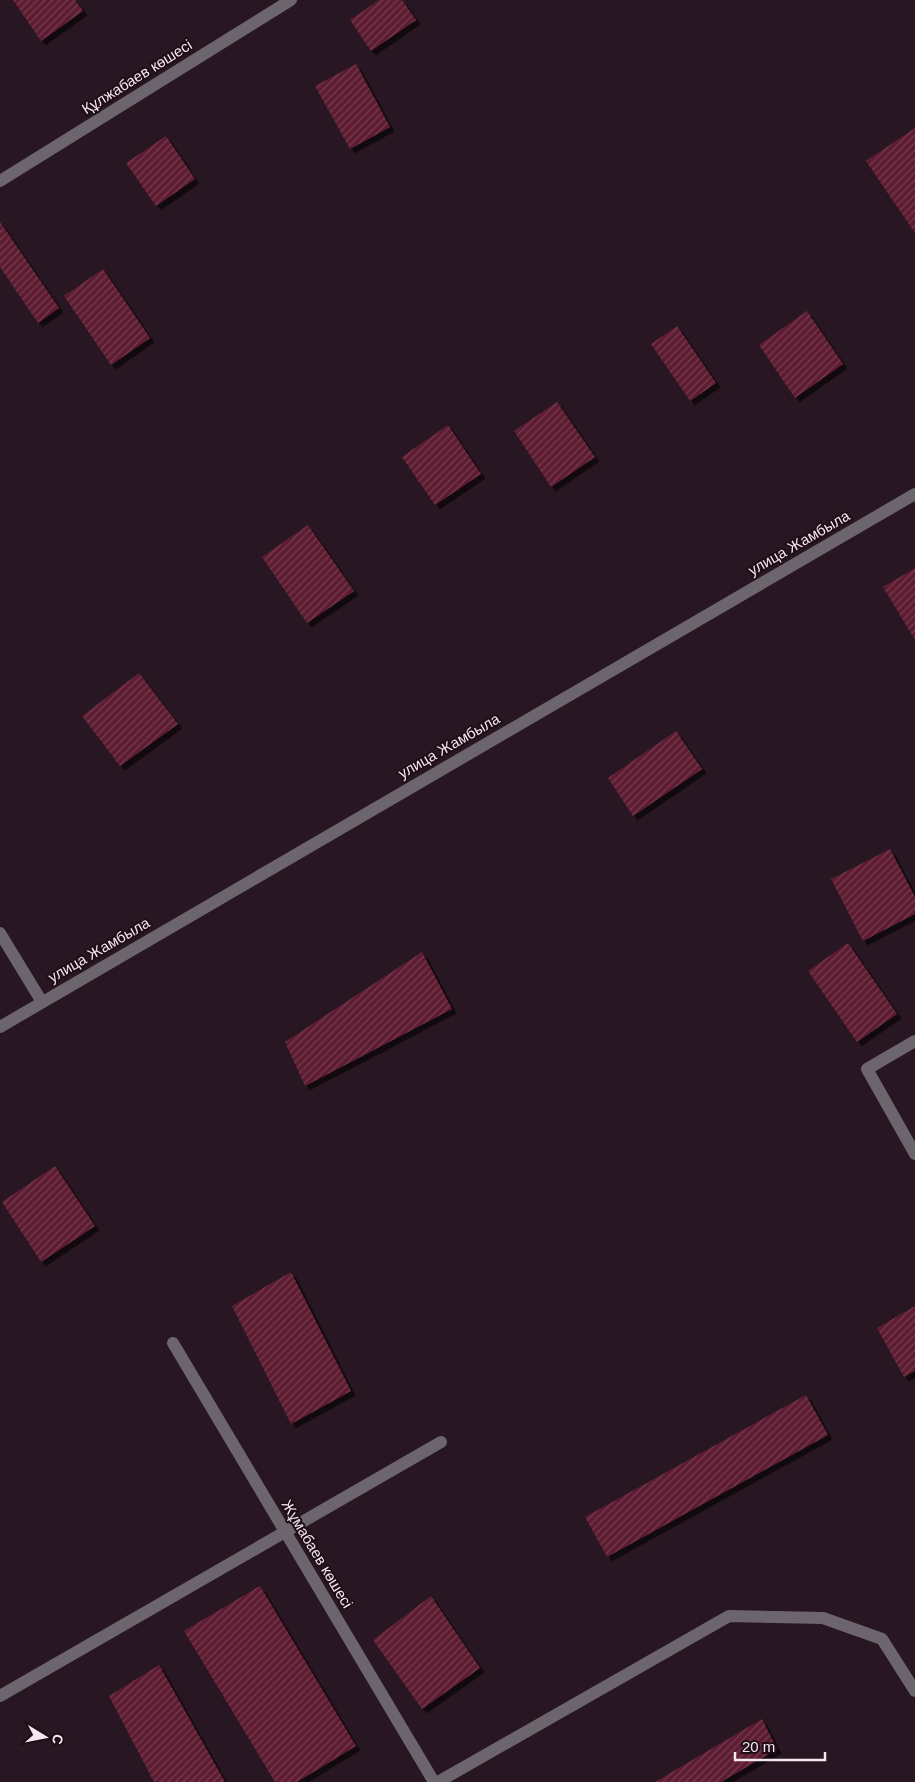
<svg xmlns="http://www.w3.org/2000/svg" width="915" height="1782" font-family="Helvetica,sans-serif">
	<defs>
		<pattern id="building-hatch" width="6" height="6" patternUnits="userSpaceOnUse" patternTransform="scale(1.25)"><rect width="6" height="6" fill="#5d1c31"/><path d="M-1 1l2-2M0 6l6-6M5 7l2-2" fill="none" stroke="#753d4f"/></pattern>
		<filter id="shadow"><feDropShadow dx="4.5" dy="4.5" stdDeviation="0" flood-color="#0009"/></filter>
	</defs>
	<rect width="100%" height="100%" fill="#281622"/>
	<!-- building -->
	<path fill="url(#building-hatch)" filter="url(#shadow)" d="M13 0H75L83 11 41 41Z
		M379 0H402L416 20 371 51 350 20Z
		M356 64 390 127 350 149 315 86Z
		M915 128V233L866 161Z
		M166 136 195 179 156 206 126 163Z
		M0 222 59 308 38 323 0 267Z
		M103 269 150 338 111 365 64 296Z
		M807 311 843 364 795 398 759 345Z
		M677 326 716 383 690 401 651 344Z
		M557 402 595 457 551 487 514 431Z
		M448 425 481 474 435 505 402 457Z
		M308 525 354 591 307 623 262 557Z
		M915 568V640L883 587Z
		M139 673 178 724 120 766 82 716Z
		M676 731 702 769 633 816 608 778Z
		M890 849 915 897V914L863 941 831 879Z
		M848 943 897 1014 857 1042 808 971Z
		M422 952 452 1009 305 1086 285 1042Z
		M55 1166 95 1226 41 1262 2 1202Z
		M291 1272 351 1391 291 1424 232 1306Z
		M915 1306V1371L904 1377 877 1328Z
		M806 1395 828 1435 607 1557 585 1517Z
		M260 1586 356 1746 297 1782H275L184 1631Z
		M431 1596 480 1668 422 1709 373 1640Z
		M159 1665 225 1782H154L109 1696Z
		M762 1719 777 1749 721 1782H655Z"/>
	<g fill="none" stroke-linecap="round" stroke-linejoin="round">
		<!-- service -->
		<path stroke="#6d656e" stroke-width="12" d="M915 1041 867 1069 915 1154
			M0 1696 441 1442
			M438 1782 729 1616 823 1618 882 1639 915 1691"/>
		<!-- minor -->
		<path stroke="#6d656e" stroke-width="12" d="M0 181 291 0
			M0 933 42 1002
			M0 1027 915 494
			M173 1343 434 1782"/>
	</g>
	<g text-anchor="middle" stroke-width="4" stroke-linejoin="round" paint-order="stroke">
		<!-- street labels -->
		<g font-size="15" fill="#f4e7ee" stroke="#1f0d18">
			<text transform="translate(137 77) rotate(-32)" y="5">Құлжабаев көшесі</text>
			<text transform="translate(799 543) rotate(-30)" y="5">улица Жамбыла</text>
			<text transform="translate(449 746) rotate(-30)" y="5">улица Жамбыла</text>
			<text transform="translate(99 950) rotate(-30)" y="5">улица Жамбыла</text>
			<text transform="translate(317 1554) rotate(59)" y="5">Жұмабаев көшесі</text>
		</g>
	</g>
	<!-- north arrow -->
	<g transform="translate(45 1737) rotate(100)" stroke="#1f0d18" stroke-width="4" paint-order="stroke">
	<path d="M0-4L9 19L0 12L-9 19Z" fill="#f4e7ee"/>
	<text y="-8" font-size="14" font-weight="bold" text-anchor="middle" fill="#f4e7ee">С</text>
	</g>
	<!-- scale -->
	<path d="M735 1752v8h90v-8" fill="none" stroke="#f4e7ee" stroke-width="2.5"/>
	<text x="742" y="1752" font-size="15" fill="#f4e7ee" stroke="#1f0d18" stroke-width="4" paint-order="stroke">20 m</text>
</svg>
